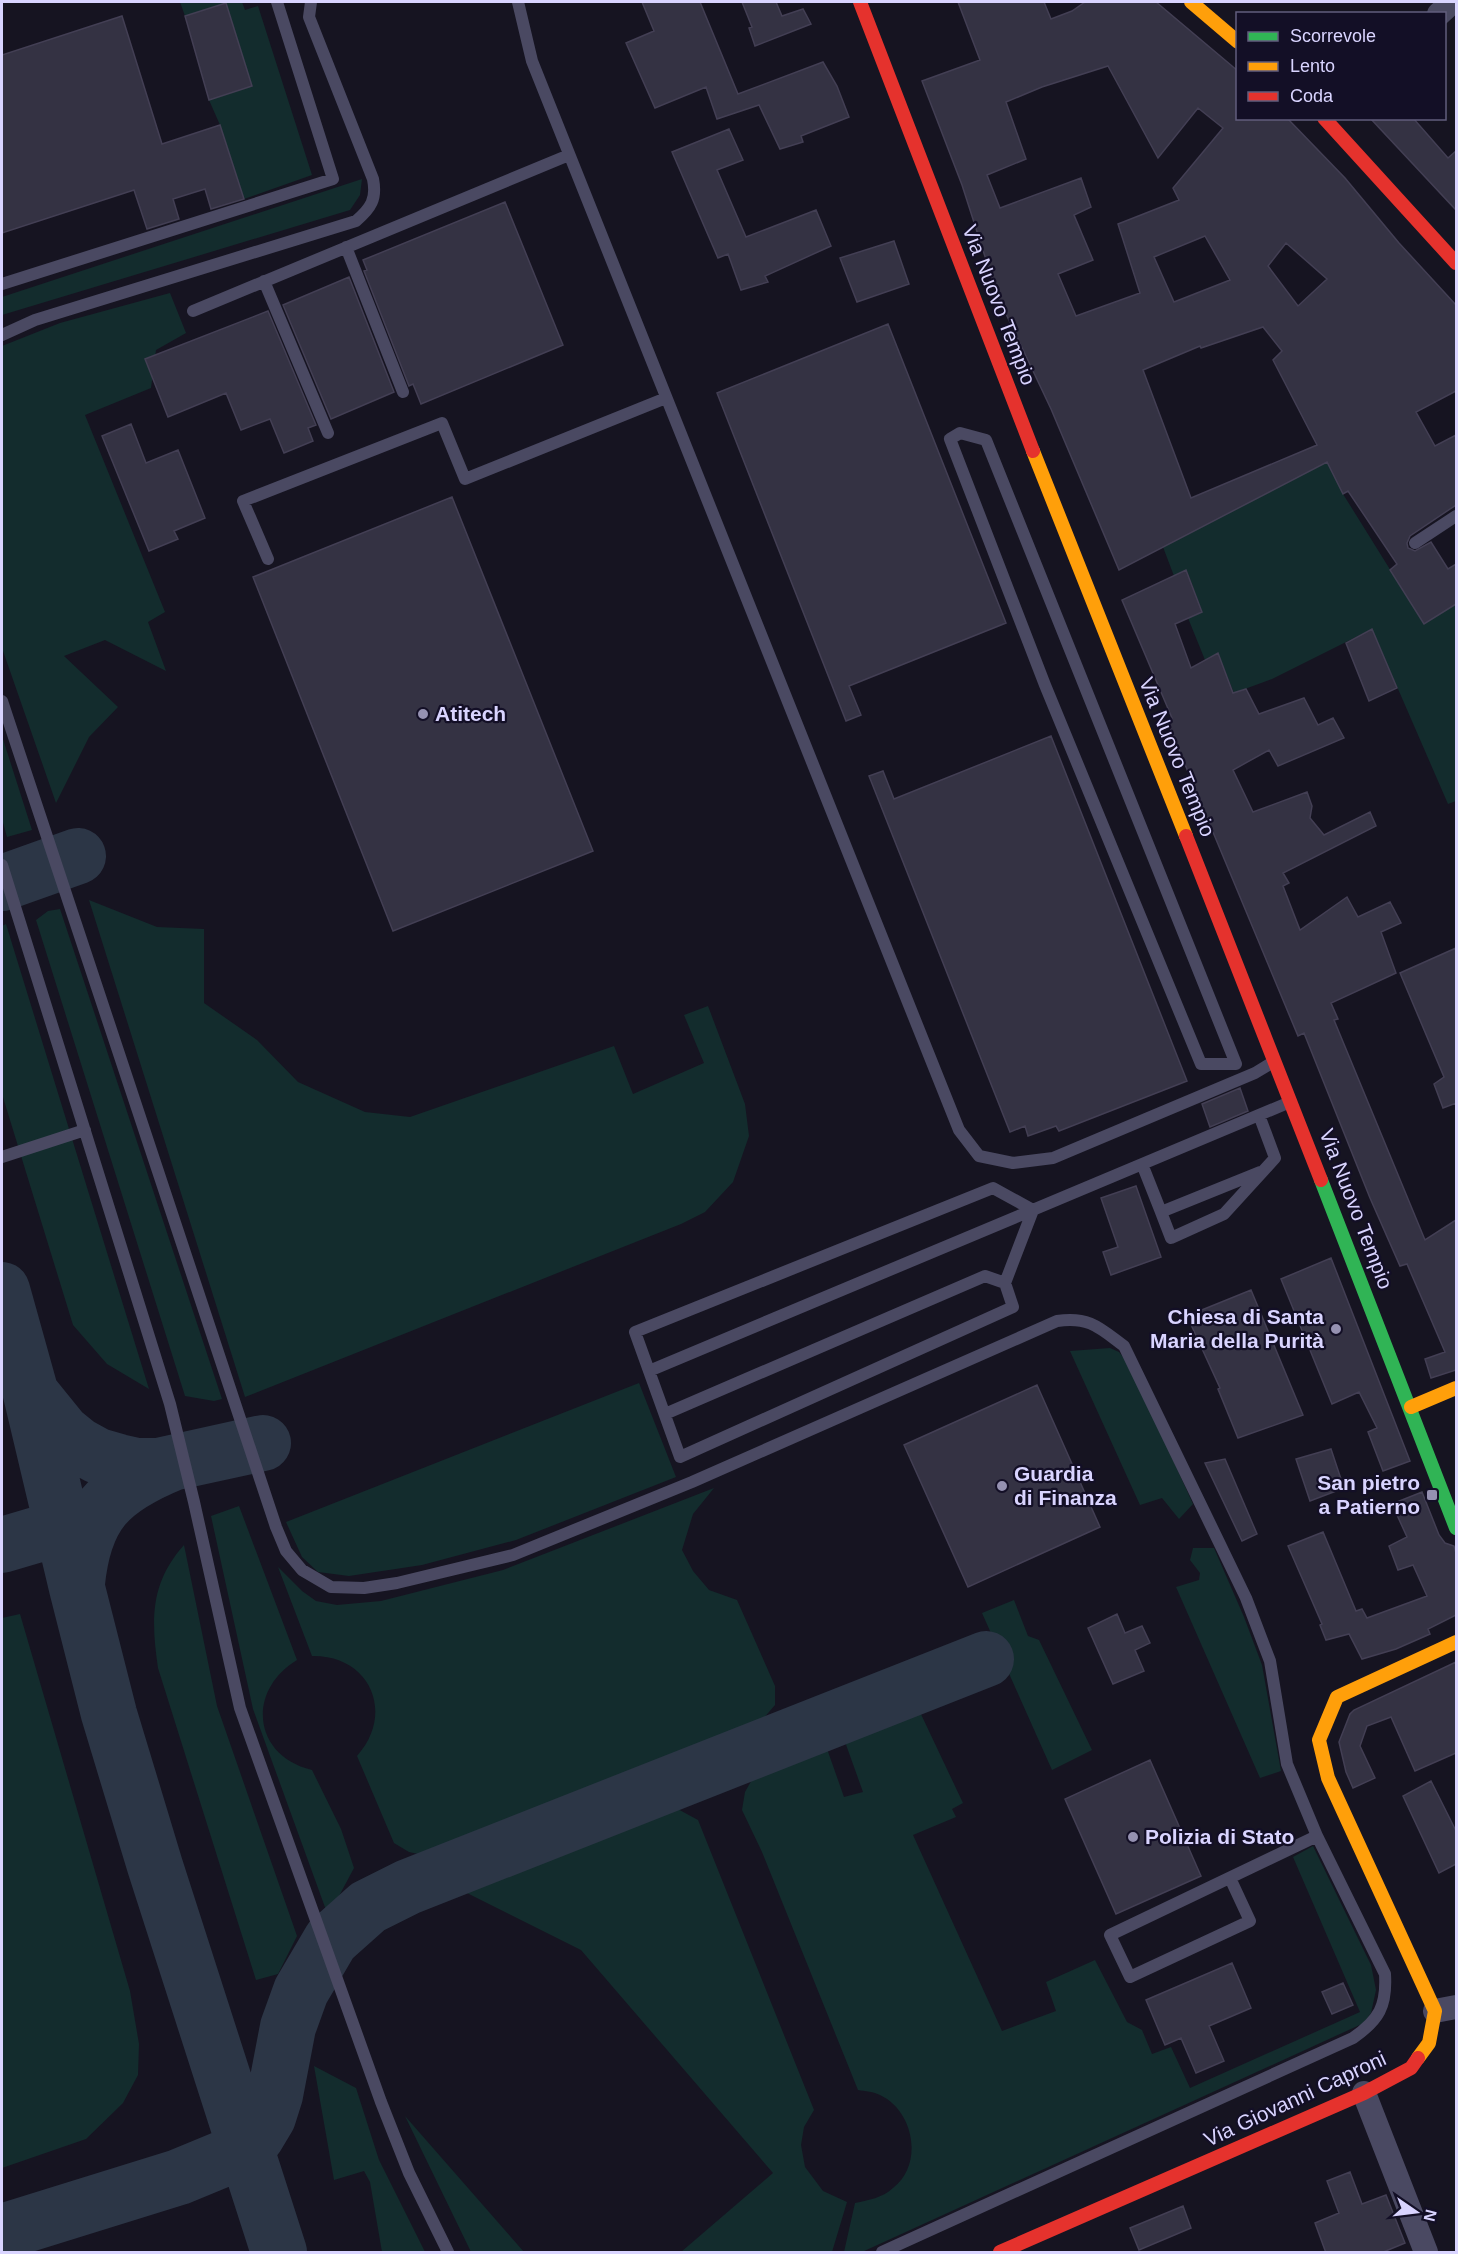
<svg xmlns="http://www.w3.org/2000/svg" width="1458" height="2254" font-family="Arial,sans-serif">
	<rect width="100%" height="100%" fill="#161421"/>
	<!-- green -->
	<path fill="#132c2d" d="M180 2H242L245 10 258 6 312 175 244 199 220 125 209 100 252 86 226 3 185 16Z
		M362 179 360 195 350 210 2 315V297Z
		M170 293 186 333 156 350 151 388 85 415 165 612 148 622 166 671 105 640 64 656 118 707 89 737 56 803 2 648V346L60 323Z
		M1327 462 1343 494 1424 624 1456 604V801L1448 804 1372 629 1272 679 1234 693 1218 653 1205 660 1188 618 1202 611 1187 571 1174 576 1163 547Z
		M2 736 32 830 7 837 2 819Z
		M89 900 157 927 204 929V1003L257 1040 298 1082 365 1112 410 1117 614 1046 633 1094 704 1063 684 1015 708 1006 745 1104 749 1136 733 1182 705 1212 681 1224 245 1397Z
		M60 909 222 1399 214 1401 185 1396 36 920 48 911Z
		M6 924 149 1389 107 1364 73 1325 2 1094V926Z
		M1110 1348 1119 1352 1131 1367 1193 1504 1179 1519 1162 1498 1140 1505 1070 1351Z
		M639 1383 676 1477 516 1540 422 1565 349 1576 318 1572 302 1557 286 1522Z
		M714 1488 693 1514 682 1550 693 1571 709 1590 737 1600 775 1686V1705L762 1720 423 1855 409 1852 394 1843 357 1756C395 1714 371 1655 312 1656L278 1567 302 1591 316 1601 337 1605 381 1601 503 1570Z
		M239 1506 297 1660C246 1691 253 1756 312 1770L341 1829 354 1868 339 1896 326 1910 253 1709 211 1516Z
		M184 1545 217 1706 297 1936 278 1974 256 1980 158 1668C151 1620 150 1583 184 1545Z
		M1193 1548H1214L1244 1617 1262 1665 1281 1771 1260 1778 1176 1587 1199 1580 1200 1573 1190 1560Z
		M1014 1600 1028 1636 1039 1640 1092 1750 1052 1770 982 1613Z
		M20 1614 130 1991 139 2044 138 2075 123 2103 86 2139 2 2168V1618Z
		M919 1710 963 1803 952 1809 956 1817 913 1835 1002 2031 1056 2011 1046 1982 1095 1960 1127 2022 1142 2030 1152 2054 1171 2047 1190 2088 1360 2012 1293 1857 1313 1846 1371 1965 1376 1990 1371 2013 1364 2023 862 2252H844L855 2203C869 2200 882 2198 893 2188 924 2164 914 2111 880 2095 874 2092 865 2091 858 2090L762 1852 742 1810 745 1792 754 1776 826 1746 844 1797 863 1792 844 1739Z
		M674 1807 698 1820 814 2110 804 2127 801 2145 805 2167 823 2191 847 2202 832 2252H681L773 2173 581 1950 465 1892Z
		M314 2066 356 2088 379 2160 425 2252H382L370 2182 364 2171 334 2180Z
		M405 2116 524 2252H471Z"/>
	<g fill="none" stroke-linecap="round" stroke-linejoin="round">
		<!-- taxiway -->
		<path stroke="#2c3646" stroke-width="56" d="M2 883 78 856
			M2 1290 31 1394 77 1588 109 1714 155 1866 279 2252
			M32 1395 62 1432 78 1445 98 1456 119 1462 137 1466H158L263 1443
			M2 1545 63 1527
			M77 1583C84 1514 109 1489 172 1463
			M2 2232 179 2177 225 2158 256 2137 268 2117 275 2095 288 2027 301 1991 331 1940 368 1907 408 1887 986 1659"/>
	</g>
	<!-- building -->
	<path fill="#343243" stroke="#433f54" stroke-width="1.5" fill-rule="evenodd" d="M642 2H700L738 94 823 62 837 86 849 117 801 136 803 142 780 149 759 105 717 119 706 87 655 108 626 43 654 31Z
		M742 2H776L782 16 803 9 811 24 755 46 749 28 752 27Z
		M958 2H1044L1051 19 1072 11 1085 2H1156L1238 71V118H1287L1345 178 1399 243 1456 305V391L1416 412 1435 446 1456 435V505L1410 536 1407 543 1408 548 1415 551 1431 542 1448 569 1456 564V604L1424 624 1390 570 1397 564 1348 491 1343 494 1327 462 1119 570 1051 409 998 297 962 185 922 81 980 60ZM1108 66 1158 158 1198 108 1223 128 1173 188 1179 200 1118 224 1140 293 1076 316 1058 274 1093 260 1074 215 1091 207 1081 178 1000 208 987 175 1026 159 1006 102 1042 87ZM1205 236 1230 280 1174 302 1154 257ZM1286 243 1327 279 1298 306 1268 266ZM1263 327 1282 351 1273 360 1317 445 1191 498 1143 370 1200 346 1201 348Z
		M226 3 252 86 209 100 185 16Z
		M122 16 162 144 220 125 244 199 211 209 205 189 173 199 179 219 147 229 134 190 2 233V55Z
		M1370 118H1413L1448 158 1456 151V210Z
		M729 129 743 160 717 170 746 237 816 210 831 246 765 276 768 282 741 290 728 254 718 258 672 152Z
		M505 202 563 345 421 404 413 384 409 386 364 271 367 270 363 260Z
		M894 241 909 284 857 302 840 258Z
		M349 277 394 392 331 419 283 305Z
		M268 311 316 425 308 428 313 441 284 453 270 419 241 430 226 393 168 417 145 359Z
		M888 324 1006 623 849 686 861 715 846 721 717 393Z
		M131 424 146 463 178 450 205 518 174 531 178 539 149 551 102 436Z
		M452 497 593 851 393 931 253 577Z
		M1186 570 1202 612 1175 624 1191 668 1218 653 1233 693 1246 689 1259 714 1304 698 1318 725 1333 718 1344 738 1278 766 1269 750 1233 770 1253 812 1307 792 1312 806 1310 818 1324 835 1370 812 1376 826 1283 873 1289 883 1283 886 1300 930 1347 897 1358 917 1390 902 1401 923 1381 932 1396 973 1331 1003 1338 1019 1334 1020 1425 1240 1456 1220V1370L1431 1378 1425 1359 1445 1352 1407 1264 1400 1266 1370 1198 1304 1033 1298 1036 1195 789 1167 720 1172 718 1122 600Z
		M1372 629 1397 688 1369 701 1346 643Z
		M1051 736 1187 1081 1059 1131 1056 1126 1028 1136 1025 1126 1010 1132 869 776 883 771 894 799Z
		M1456 948V1105V1103L1443 1108 1434 1084 1444 1077 1400 973Z
		M1240 1088 1248 1111 1210 1127 1202 1104Z
		M1136 1186 1161 1257 1111 1275 1103 1252 1118 1247 1101 1198Z
		M1331 1258 1410 1461 1383 1471 1368 1432 1377 1428 1359 1392 1332 1404 1281 1279Z
		M1251 1290 1303 1415 1238 1438 1218 1389 1220 1388 1187 1316Z
		M1037 1385 1100 1527 968 1587 904 1445Z
		M1331 1449 1344 1488 1310 1501 1296 1459Z
		M1225 1459 1257 1534 1242 1541 1205 1463Z
		M1422 1492 1439 1535 1445 1543 1454 1546 1456 1553V1615L1428 1629 1430 1634 1396 1649 1362 1659 1349 1634 1326 1640 1320 1625 1322 1624 1288 1546 1323 1532 1356 1611 1362 1609 1367 1618 1427 1596 1413 1565 1398 1570 1389 1546 1407 1537 1392 1504Z
		M1117 1614 1125 1633 1142 1626 1150 1643 1135 1650 1144 1671 1113 1684 1088 1628Z
		M1456 1662V1753L1415 1771 1391 1717 1367 1726 1360 1746 1375 1778 1353 1788 1346 1772 1339 1742 1350 1714 1354 1710Z
		M1150 1760 1201 1876 1116 1914 1065 1799Z
		M1431 1781 1456 1831V1864L1439 1873 1403 1796Z
		M1232 1963 1251 2008 1209 2026 1224 2061 1196 2073 1181 2038 1165 2045 1146 2000Z
		M1343 1983 1353 2005 1332 2014 1322 1992Z
		M1350 2172 1362 2204 1386 2195 1405 2243 1381 2253H1326L1315 2223 1339 2213 1327 2181Z
		M1183 2206 1191 2228 1139 2250 1130 2228Z"/>
	<g fill="none" stroke-linecap="round" stroke-linejoin="round">
		<!-- lane -->
		<path stroke="#4a4962" stroke-width="12" d="M518 2 532 61 959 1130 979 1156 1013 1163 1053 1158 1255 1073 1273 1062
			M346 247 403 392
			M264 281 328 433
			M2 284 333 179 277 2
			M193 311 569 155
			M2 335 35 320 356 221C371 208 377 199 373 179L309 17 311 2
			M960 433 986 440 1236 1064H1201L1045 685 950 439Z
			M1415 543 1456 516
			M268 559 243 501 442 423 465 479 666 398
			M2 701 276 1527 286 1551 302 1570 331 1587 364 1588 397 1583 513 1555 692 1482 1057 1321C1089 1316 1100 1328 1124 1346L1246 1598 1270 1661 1287 1764 1317 1836
			M2 865 170 1404 194 1502 240 1708 381 2102 409 2173 448 2252
			M2 1157 85 1130
			M1142 1164 1161 1212 1260 1172
			M993 1188 1033 1210 1005 1283 1013 1307 680 1457 635 1332Z
			M1161 1212 1171 1238 1224 1214 1275 1158 1259 1115
			M649 1371 1290 1102
			M665 1414 985 1276 1005 1283
			M882 2252 1353 2038C1379 2020 1387 2006 1385 1974L1317 1836 1110 1935 1130 1977 1250 1921 1230 1878"/>
		<!-- street -->
		<path stroke="#4a4962" stroke-width="24" d="M1439 14 1452 2
			M1435 2011 1456 2007
			M1364 2093 1426 2252"/>
		<!-- fast -->
		<path stroke="#30b455" stroke-width="14" d="M1321 1180 1456 1528"/>
		<!-- slow -->
		<path stroke="#ff9f0a" stroke-width="14" d="M1191 2 1238 42
			M1033 451 1186 836
			M1411 1407 1456 1388
			M1418 2058 1429 2043 1435 2011 1328 1778 1319 1740 1337 1697 1456 1642"/>
		<!-- jam -->
		<path stroke="#e5322d" stroke-width="14" d="M860 2 1033 451
			M1324 118 1456 263
			M1186 836 1321 1180
			M1000 2252 1364 2093 1411 2068 1418 2058"/>
	</g>
	<!-- markers -->
	<g fill="#9591b1" stroke="#130f26" stroke-width="2">
		<circle cx="423" cy="714" r="6"/>
		<circle cx="1336" cy="1329" r="6"/>
		<circle cx="1002" cy="1486" r="6"/>
		<rect x="1426" y="1489" width="12" height="12" rx="3"/>
		<circle cx="1133" cy="1837" r="6"/>
	</g>
	<g text-anchor="middle" stroke-width="4.5" stroke-linejoin="round" paint-order="stroke">
		<!-- street labels -->
		<g font-size="21" fill="#d9d4ff" stroke="#130f26">
			<text transform="translate(999 305) rotate(69)" y="7">Via Nuovo Tempio</text>
			<text transform="translate(1177 757) rotate(68)" y="7">Via Nuovo Tempio</text>
			<text transform="translate(1356 1209) rotate(69)" y="7">Via Nuovo Tempio</text>
			<text transform="translate(1295 2099) rotate(-25)" y="7">Via Giovanni Caproni</text>
		</g>
		<!-- poi labels -->
		<g font-size="21" font-weight="bold" fill="#d9d4ff" stroke="#130f26" text-anchor="start">
			<text x="435" y="721">Atitech</text>
			<text x="1324" y="1324" text-anchor="end">Chiesa di Santa<tspan x="1324" dy="24">Maria della Purità</tspan></text>
			<text x="1014" y="1481">Guardia<tspan x="1014" dy="24">di Finanza</tspan></text>
			<text x="1420" y="1490" text-anchor="end">San pietro<tspan x="1420" dy="24">a Patierno</tspan></text>
			<text x="1145" y="1844">Polizia di Stato</text>
		</g>
	</g>
	<!-- border -->
	<rect width="1458" height="2254" fill="none" stroke="#d9d4ff" stroke-width="6"/>
	<!-- legend -->
	<rect x="1236" y="12" width="210" height="108" fill="#130f26" stroke="#625e7d" stroke-width="1.5"/>
	<rect x="1248" y="32" width="30" height="9" fill="#30b455" stroke="#625e7d" stroke-width="1.5"/>
	<text x="1290" y="42" font-size="18" fill="#d9d4ff">Scorrevole</text>
	<rect x="1248" y="62" width="30" height="9" fill="#ff9f0a" stroke="#625e7d" stroke-width="1.5"/>
	<text x="1290" y="72" font-size="18" fill="#d9d4ff">Lento</text>
	<rect x="1248" y="92" width="30" height="9" fill="#e5322d" stroke="#625e7d" stroke-width="1.5"/>
	<text x="1290" y="102" font-size="18" fill="#d9d4ff">Coda</text>
	<!-- north arrow -->
	<g transform="translate(1416 2212) rotate(104)" stroke="#130f26" stroke-width="4.5" paint-order="stroke">
	<path d="M0-4.5L10 22L0 15L-10 22Z" fill="#d9d4ff"/>
	<text y="-9" font-size="16" font-weight="bold" text-anchor="middle" fill="#d9d4ff">N</text>
	</g>
</svg>
